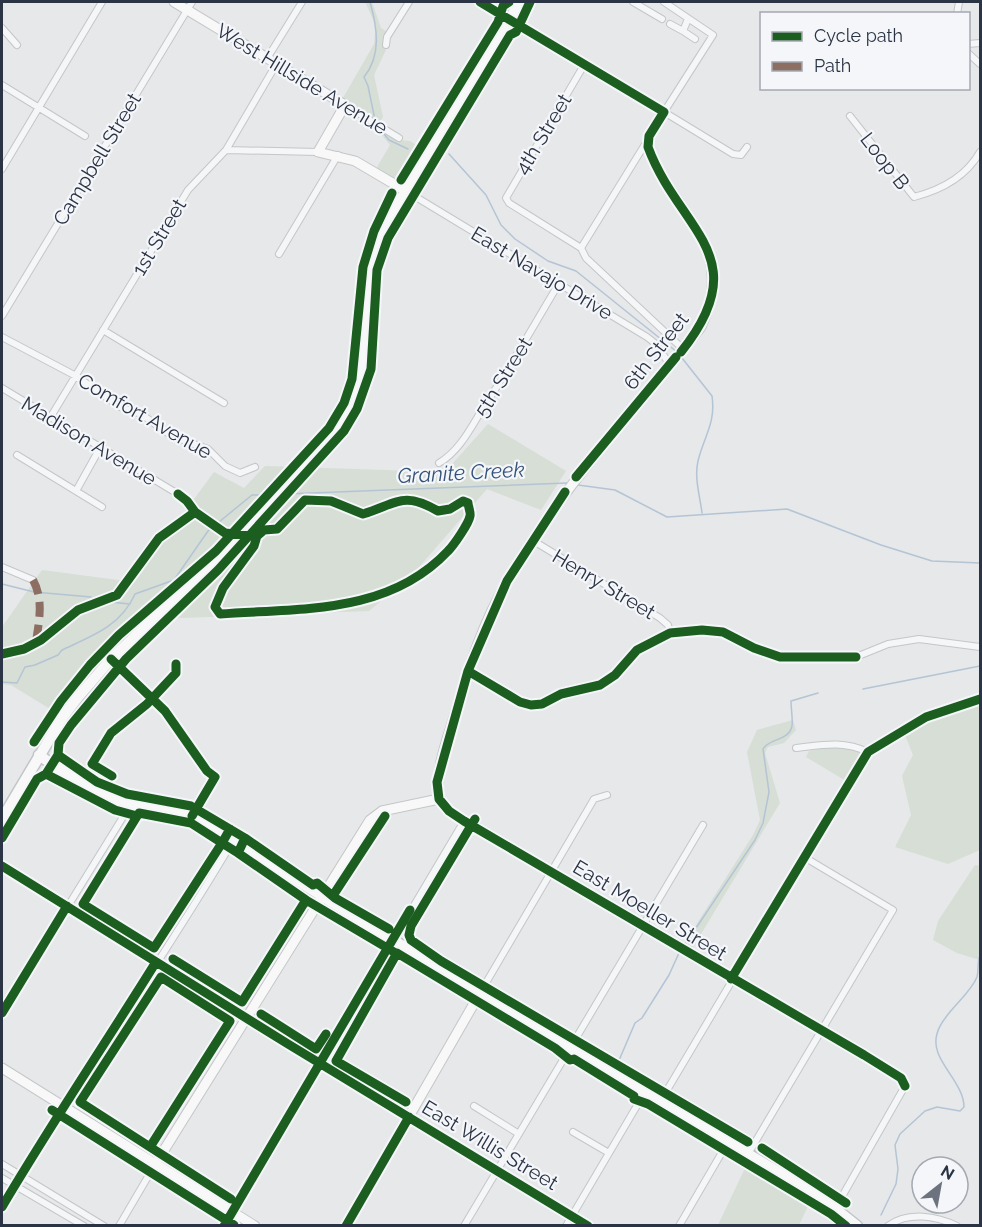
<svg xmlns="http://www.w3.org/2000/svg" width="982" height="1227" font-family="Raleway,sans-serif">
	<rect width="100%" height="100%" fill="#e6e8ea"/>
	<!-- green -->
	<path fill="#d6ded6" d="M365 2H372L381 28 387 32 383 44 386 50 374 75 383 117 379 123 347 104 343 98 374 44 376 25Z
		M374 125 398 140 410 141 423 149 405 179 396 180 376 169 390 145Z
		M488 424 566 471 541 510 487 489 413 574 369 611 182 618 145 615 91 665 55 712 11 685 2 684V627L42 570 133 582 214 472 244 488 265 466 445 472Z
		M980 702V850L948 864 895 847 911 815 902 776 913 755 905 735 956 706Z
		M793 720 796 730 784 743 768 747 765 753 780 803 692 949 684 944 753 835 760 820 747 752 757 730Z
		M834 746 850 748 862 753 846 781 806 757 809 751Z
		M975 865 980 866V960L957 953 933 940 938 921Z
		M747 1164 810 1202 799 1225H718Z"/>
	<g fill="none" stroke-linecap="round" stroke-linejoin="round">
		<!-- stream -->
		<path stroke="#b4c4d5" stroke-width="1.5" d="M370 2C377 27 382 55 364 77L368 86 375 120
			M380 129 389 140 408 149
			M449 154 486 195 501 225 515 239 548 261 576 271 677 352
			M682 358 712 396C716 423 704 436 698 461 694 478 700 496 702 513
			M578 485 615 490 667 517 787 509 881 545 932 561 980 563
			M285 494 567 483
			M2 584 34 592 91 597
			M110 602 130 604
			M2 682 17 683 25 667 35 665 58 655 62 650C92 636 121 626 135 594L174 580 208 531 252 495H271
			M863 689 980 666
			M684 946 755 840 763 823 769 792 763 749C769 738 789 741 792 726 793 719 791 709 791 701L818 693
			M617 1065 635 1023 642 1018 669 975 679 953
			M881 1215 896 1184 898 1169 895 1145 900 1134 925 1111 937 1107 960 1111 964 1107C964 1088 945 1071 938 1053 926 1022 967 1002 977 977 979 970 977 962 980 955"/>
		<defs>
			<path id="street" d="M480 2 509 19
				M633 2 662 19
				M664 2 713 35 664 112 733 154 741 155 747 147
				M957 14 959 2
				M688 19 683 31 695 39
				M670 24 683 31
				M2 28 17 45
				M968 44 980 43
				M386 45 387 37 409 2
				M968 53 980 64
				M268 57 302 2
				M584 65 506 198 509 203 581 248 586 258 683 349
				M2 85 85 136
				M345 105 399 138
				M850 116 914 197C941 190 966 177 980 152
				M226 150 318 152
				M2 169 102 2
				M406 191 647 337 656 344 670 365
				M581 248 647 141
				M279 254 338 155
				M2 316 192 2
				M103 330 224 403
				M2 337 76 376 120 407 141 414 172 436 208 449 225 466 240 473 255 467
				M2 388 178 494
				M50 418 188 190 226 150 277 63
				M17 455 102 507
				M439 463C461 450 472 425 485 405 511 366 534 325 558 285
				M76 491 100 448
				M532 540 660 618 668 625 670 633
				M2 567 33 580
				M468 671 520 702 531 705 542 704 561 694 600 685 615 675 637 650 670 633 702 630 723 632 754 648 780 657H856L888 644 919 639 980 647
				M796 748C822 745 843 740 868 752
				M439 799 449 811 464 821 901 1078 905 1086 836 1207
				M2 866 288 1044 588 1226
				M480 993 594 799 607 795
				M2 1013 131 804
				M660 1102 868 752 926 717 980 699
				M474 1106 519 1134
				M573 1132 609 1153
				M748 1154 893 910 804 857
				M2 1164 104 1226
				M2 1178 84 1226
				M2 1207C75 1083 160 965 233 841
				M119 1226 156 1163
				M224 1226 464 821
				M464 1226 703 825
				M566 1226 645 1092
				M679 1226 728 1142
				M888 1226C908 1211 937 1216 957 1226"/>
			<path id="secondary" d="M174 2 345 105 318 152 355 161 406 191
				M2 1068 255 1226
				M156 1163 370 820 382 811 439 799C435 769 447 740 456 711 469 665 484 621 508 580 561 487 635 410 701 327 739 244 673 215 648 147L649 136 664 112 509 19
				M346 1226 480 993"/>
			<path id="primary" d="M39 755C67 775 95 795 128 803 151 809 175 808 196 818L393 940 823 1199 857 1226
				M2 819 62 718 79 696 111 659 225 552 335 432 349 408 362 370 371 268 387 222 520 2"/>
		</defs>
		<!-- street casing -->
		<use href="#street" stroke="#c4c6c8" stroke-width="8"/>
		<!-- secondary casing -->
		<use href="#secondary" stroke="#c4c6c8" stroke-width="11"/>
		<!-- primary casing -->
		<use href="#primary" stroke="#c2c5c8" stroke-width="13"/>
		<!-- street -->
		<use href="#street" stroke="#f5f6f7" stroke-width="6"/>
		<!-- secondary -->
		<use href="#secondary" stroke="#f8f8f8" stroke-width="9"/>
		<!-- primary -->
		<use href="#primary" stroke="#f8f8f8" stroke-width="10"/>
		<!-- quiet -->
		<path stroke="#8d6e63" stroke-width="8" stroke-dasharray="15 8" stroke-linecap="butt" d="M33 580C44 600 39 621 36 642"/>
		<defs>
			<path id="cycleway" d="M480 2 664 112 649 136 648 147C679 231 758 256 681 352
				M401 180 498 22 503 6 509 2
				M576 477 676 357
				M565 492 507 581 468 671 437 782 439 799 449 811 464 821 864 1055 901 1078 905 1086
				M195 512 225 533 257 536 254 546 223 588 215 607 220 614C300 608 388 615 448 551 454 545 469 523 470 516 471 513 468 506 468 503L463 501 450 509 438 511C403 491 398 503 363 514L331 501 305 500 277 529 264 530 257 536
				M2 654 24 649 41 640 78 610 117 595 159 538 195 512 187 501 178 494
				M111 659 165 711 207 771 215 777 192 816
				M468 671 520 702 531 705 542 704 561 694 600 685 615 675 637 650 670 633 702 630 723 632 754 648 780 657H856
				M34 742 61 701 90 665 119 635 216 551 329 428 344 403 352 379 363 267 374 231 392 193
				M58 755 97 782 127 794 191 806 245 838 238 853 222 843 230 829
				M46 774 115 810 137 816
				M112 776 92 764 111 733 147 704 176 673V664
				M139 813 191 823 222 843 154 948 83 904Z
				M475 819 411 926 409 935 411 940 441 961 748 1142
				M2 838 37 779 46 774 58 755 59 743 71 725 126 659 218 570 344 431 357 409 371 369 377 270 388 238 510 35 516 32 530 2
				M245 838 313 885 317 883 335 898 389 929
				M2 866 288 1044 588 1226
				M334 894 385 816
				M306 900 394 952
				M173 959 242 1002 306 900 238 853
				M161 977 230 1021 150 1147 80 1102Z
				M731 979 868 752 926 717 980 699
				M2 1013 67 906
				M261 1014 316 1049 326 1034
				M406 1102 336 1061 397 953 555 1048 570 1060 574 1059 634 1096V1099L648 1104 831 1214 846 1226
				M52 1110 234 1225
				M150 1147 231 1199
				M762 1148 846 1203
				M2 1207C51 1124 105 1044 156 962
				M224 1226 410 910
				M346 1226 409 1117"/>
		</defs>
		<!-- cycleway casing -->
		<use href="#cycleway" stroke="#f4f6f9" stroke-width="13"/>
		<!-- cycleway -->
		<use href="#cycleway" stroke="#1b5e20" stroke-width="9"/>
	</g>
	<g text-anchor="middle" stroke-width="4.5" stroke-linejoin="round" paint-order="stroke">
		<!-- street labels -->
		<g font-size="20" fill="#2b3445" stroke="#f4f6f9">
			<text transform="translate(302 79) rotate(31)" y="7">West Hillside Avenue</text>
			<text transform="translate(543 134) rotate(-59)" y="7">4th Street</text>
			<text transform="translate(97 159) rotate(-59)" y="7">Campbell Street</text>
			<text transform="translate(885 161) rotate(52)" y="7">Loop B</text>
			<text transform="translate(159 237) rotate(-59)" y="7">1st Street</text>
			<text transform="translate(542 273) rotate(31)" y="7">East Navajo Drive</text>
			<text transform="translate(656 351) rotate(-52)" y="7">6th Street</text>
			<text transform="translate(503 377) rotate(-58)" y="7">5th Street</text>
			<text transform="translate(145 416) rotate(30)" y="7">Comfort Avenue</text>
			<text transform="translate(89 441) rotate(31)" y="7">Madison Avenue</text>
			<text transform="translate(604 584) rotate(31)" y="7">Henry Street</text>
			<text transform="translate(650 910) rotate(31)" y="7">East Moeller Street</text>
			<text transform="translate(490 1145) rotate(31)" y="7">East Willis Street</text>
		</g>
		<!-- water labels -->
		<g font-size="21" font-style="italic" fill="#34527a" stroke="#f4f6f9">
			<text transform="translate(461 473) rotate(-3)" y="7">Granite Creek</text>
		</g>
	</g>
	<!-- border -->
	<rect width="982" height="1227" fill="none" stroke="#2b3445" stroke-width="6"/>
	<!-- legend -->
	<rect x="760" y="12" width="210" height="78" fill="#f4f6f9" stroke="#a4a8b1" stroke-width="1.5"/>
	<rect x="772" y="32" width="30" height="9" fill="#1b5e20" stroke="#a4a8b1" stroke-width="1.5"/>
	<text x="814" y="42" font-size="18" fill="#2b3445">Cycle path</text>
	<rect x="772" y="62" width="30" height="9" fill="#8d6e63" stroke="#a4a8b1" stroke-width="1.5"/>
	<text x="814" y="72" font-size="18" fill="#2b3445">Path</text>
	<!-- north arrow -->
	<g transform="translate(940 1185) rotate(31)"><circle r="28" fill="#f4f6f9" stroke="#a4a8b1" stroke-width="1.5"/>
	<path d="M0-4.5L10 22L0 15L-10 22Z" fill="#6c737f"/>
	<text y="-9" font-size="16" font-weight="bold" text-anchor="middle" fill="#2b3445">N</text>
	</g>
</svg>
